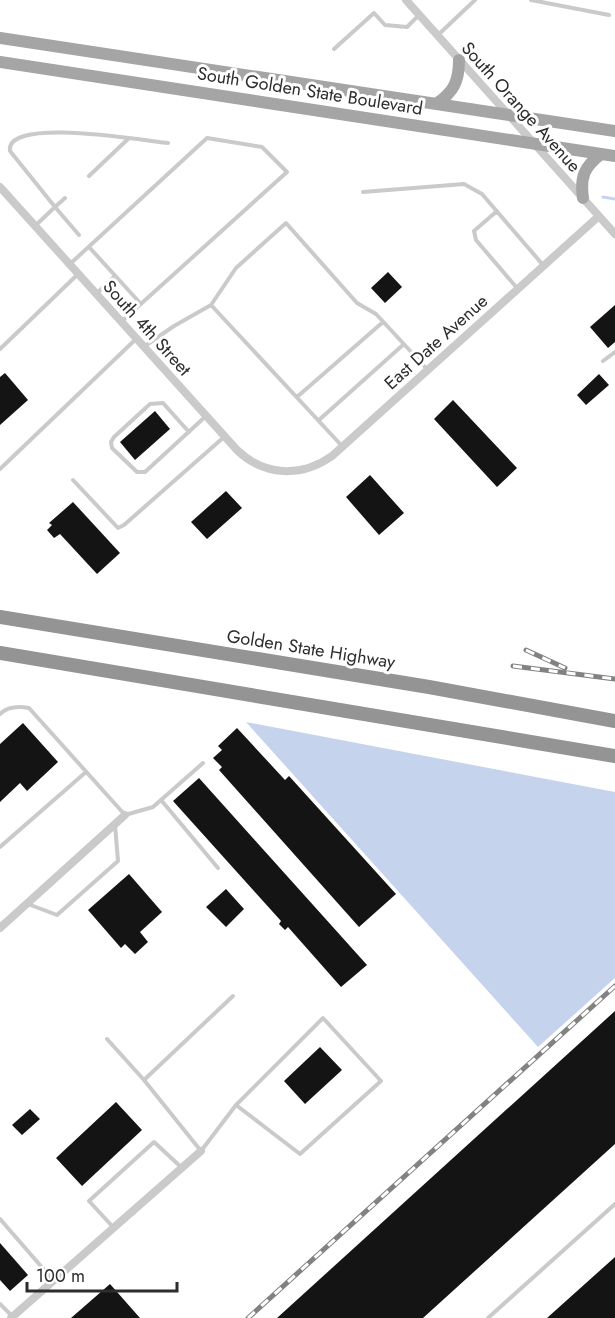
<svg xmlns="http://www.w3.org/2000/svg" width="615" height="1318" font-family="Jost,sans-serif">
	<rect width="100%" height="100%" fill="#fff"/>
	<!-- water -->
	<path fill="#c5d4ec" d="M246 722 615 792V978L538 1047Z"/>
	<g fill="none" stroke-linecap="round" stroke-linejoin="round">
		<!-- stream -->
		<path stroke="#c5d4ec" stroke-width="3" d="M603 197 615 199"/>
	</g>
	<!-- building -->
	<path fill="#141414" d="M388 272 402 287 385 303 371 288Z
		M615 305V342L608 348 590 327Z
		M5 373 28 400 0 425V377Z
		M599 374 609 385 586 405 577 395Z
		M453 400 517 468 497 487 434 419Z
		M155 411 170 429 135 460 120 442Z
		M370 475 404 513 379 535 346 497Z
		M226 491 242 508 207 539 191 522Z
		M73 502 120 553 97 574 60 534 54 538 47 530 52 525 49 523Z
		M23 723 58 762 27 791 20 783 0 802V744Z
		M237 728 285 780 289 776 396 894 359 927 219 770 222 767 213 758 222 750 218 746Z
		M199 778 367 965 341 987 288 927 285 930 279 924 281 921 173 801Z
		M129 874 162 912 140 932 148 942 135 954 125 944 121 948 88 910Z
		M226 889 244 909 226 927 206 907Z
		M615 1011V1144L423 1318H277Z
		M320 1047 342 1070 305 1104 284 1081Z
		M116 1102 142 1130 82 1186 56 1158Z
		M30 1109 40 1119 22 1135 12 1125Z
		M0 1243 28 1275 10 1291 0 1280Z
		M615 1257V1318H547Z
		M110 1284 140 1318H71Z"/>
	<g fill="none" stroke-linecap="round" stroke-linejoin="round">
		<!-- service -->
		<path stroke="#cacaca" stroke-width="4" d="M531 0 609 15
			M438 35 475 0
			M334 49 374 13 385 25 407 27 419 15
			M89 176 128 139
			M363 192 464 184 482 194 543 265
			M65 198 55 207 79 235
			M497 211 474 231 476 240 517 288
			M36 225 55 207 10 151C5 116 146 141 168 143
			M89 247 141 304
			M70 264 207 138 262 147 287 172 122 321
			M97 293 115 276
			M211 305 342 446
			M145 346 174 326 211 305 236 268 286 223 357 303 376 314 427 369
			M0 349 77 275
			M603 361 615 352
			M297 397 383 322
			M319 420 404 344
			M189 432 163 403 150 404 114 437 111 442 112 448 137 472H145L206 416
			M0 469 136 339
			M73 480 118 528 124 525 224 437
			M0 714C8 706 19 706 29 708L125 815 153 807 203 763
			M161 800 218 868
			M0 847 86 772
			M28 904 57 915 118 861 115 825
			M107 1039 144 1080 201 1151 236 1105 323 1018 381 1081 300 1154 236 1105
			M144 1080 233 996
			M0 1219 53 1280
			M113 1227 89 1201 154 1142 181 1167
			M0 1304 12 1316
			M488 1318 615 1204"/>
		<!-- minor -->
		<path stroke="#cacaca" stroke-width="8" d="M406 0 615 234
			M0 187 237 450C264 476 301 478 332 456L599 216
			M0 928 125 815
			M11 1318 201 1151"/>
		<!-- primary -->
		<path stroke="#a5a5a5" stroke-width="12" d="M0 38 615 131
			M0 62 615 156
			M436 104C454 92 459 81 459 60
			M583 198C580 177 584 167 601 154"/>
		<!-- motorway -->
		<path stroke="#949494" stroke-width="14" d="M0 617 429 687 615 721
			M0 653 615 756"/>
		<defs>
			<path id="rail" d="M526 650 565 668
				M513 666 615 679
				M248 1318 615 986"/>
		</defs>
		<!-- rail casing -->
		<use href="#rail" stroke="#828282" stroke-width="5"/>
		<!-- rail -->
		<use href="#rail" stroke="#fff" stroke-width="3" stroke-dasharray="9" stroke-linecap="butt"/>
	</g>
	<g text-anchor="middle" stroke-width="6" stroke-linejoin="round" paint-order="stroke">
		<!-- street labels -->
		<g font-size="18" fill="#2d2d2d" stroke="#fff">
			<text transform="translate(310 91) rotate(9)" y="6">South Golden State Boulevard</text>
			<text transform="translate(521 107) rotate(48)" y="6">South Orange Avenue</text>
			<text transform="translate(147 328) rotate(48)" y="6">South 4th Street</text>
			<text transform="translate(436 342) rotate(-42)" y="6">East Date Avenue</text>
			<text transform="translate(311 649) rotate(9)" y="6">Golden State Highway</text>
		</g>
	</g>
	<!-- scale -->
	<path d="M27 1282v9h150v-9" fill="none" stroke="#2d2d2d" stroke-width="3"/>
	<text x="36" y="1282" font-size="18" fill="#2d2d2d" stroke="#ffffff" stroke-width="4.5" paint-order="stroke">100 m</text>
</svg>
